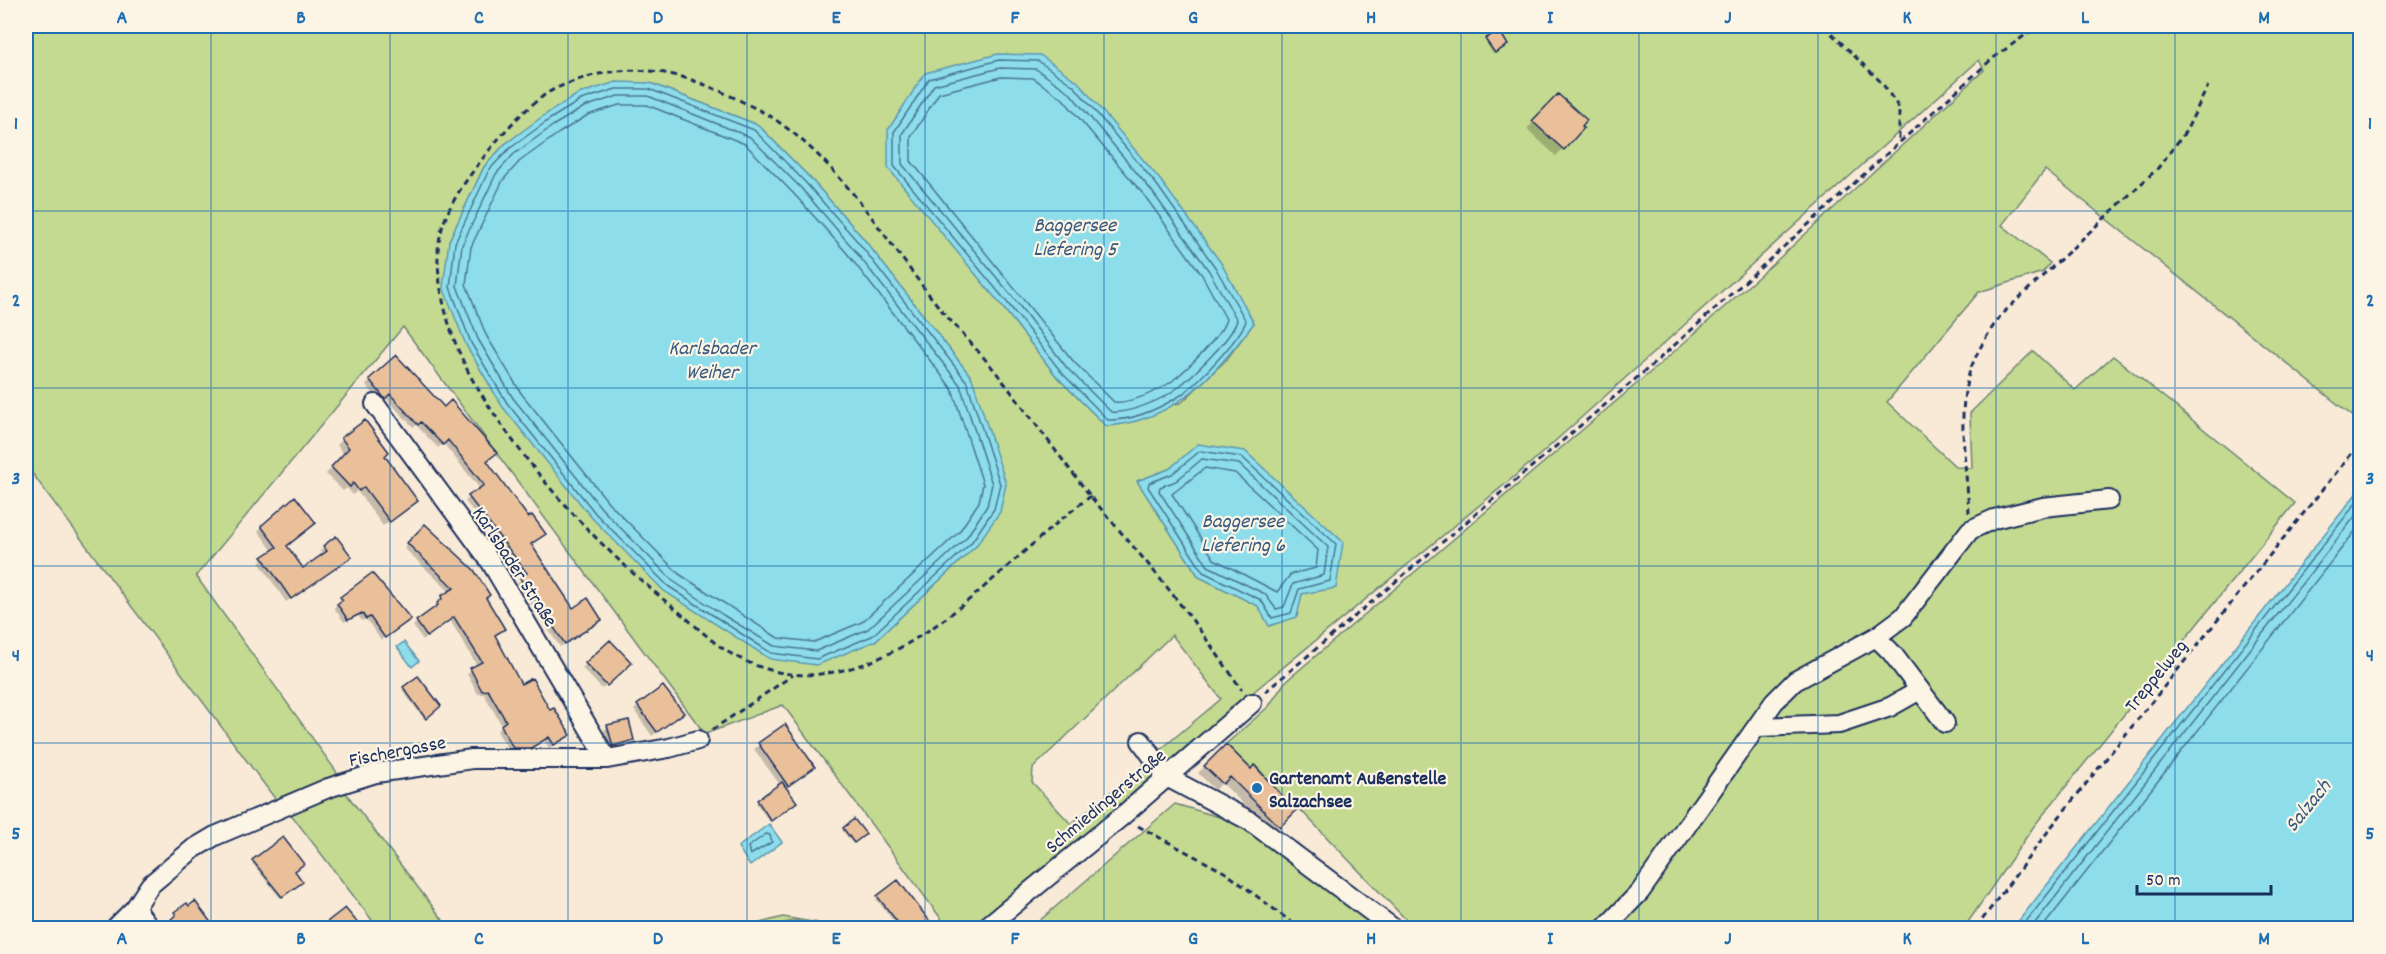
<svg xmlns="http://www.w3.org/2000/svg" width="2386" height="954" font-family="Dekko,sans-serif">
	<rect width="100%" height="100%" fill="#f8ead6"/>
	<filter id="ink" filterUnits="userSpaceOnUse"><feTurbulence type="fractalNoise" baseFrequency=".0167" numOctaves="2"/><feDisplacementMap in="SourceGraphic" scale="12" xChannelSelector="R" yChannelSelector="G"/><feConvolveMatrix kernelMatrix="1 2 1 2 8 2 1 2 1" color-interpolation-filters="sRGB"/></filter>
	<g filter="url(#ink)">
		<!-- green -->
		<path fill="#c3da90" stroke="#6f8477" stroke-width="1.5" fill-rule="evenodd" d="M26 26H2360V422L2045 170 2002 225 2050 263 2043 272 1979 292 1887 402 1956 467 1972 468 1970 413 2033 351 2075 390 2113 356 2295 503 2034 826 1964 928H1602L1599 924 1593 928H1414L1290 799 1287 801 1255 765 1251 769 1226 744 1269 706 1285 682 1660 364 1775 262 1984 70 1979 60 1533 461 1257 689 1172 763 1161 749 1221 699 1172 635 1033 768 1032 782 1071 824 1147 762 1159 775 979 928H948L783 705 705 734 403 327 196 576 336 771 345 792 449 928H378L290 813 276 800 26 465ZM616 83H650L758 125 811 179 863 238 972 378 976 546 875 641 449 241 484 167 505 144 578 94ZM1001 305 1254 323 1227 359 1182 402 1106 426 1057 377ZM1169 469 1301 504 1343 542 1302 594 1258 606 1199 577 1137 481Z
			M1175 804 1243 824 1379 928H1031Z
			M783 917 818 923 822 928H807L797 920 762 928H741Z"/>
		<!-- water -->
		<path fill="#8dddea" stroke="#5f97b2" stroke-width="1.5" d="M998 54 1040 55 1078 82 1161 181 1221 263 1254 323C1215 374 1175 422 1106 426L1057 377 1001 305 888 168V130L925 73Z
			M616 82 650 83 758 125 811 179 863 238 972 378 1006 484 1000 512 976 546 875 641 817 665 770 659 664 591 592 518 502 406 466 345 443 287 449 241 484 167 505 144 546 114 578 94Z
			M1198 444 1245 451 1343 542 1336 588 1302 594 1297 617 1269 626 1258 606 1199 577 1137 481 1169 469Z
			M2360 489V918L2352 928H2013Z
			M404 642 419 661 412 667 397 647Z
			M769 824 782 842 750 866 738 847Z"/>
		<!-- shadow -->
		<path fill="#0003" d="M1486 40 1505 46 1493 54 1485 41Z
			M1558 96 1582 128 1556 156 1527 129Z
			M396 357 485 462 540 538 530 545 572 610 596 624 560 647 517 583 524 577 465 501 480 489 443 443 438 448 416 425 413 427 385 397 380 401 366 385Z
			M342 440 383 456 410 507 383 526 357 491 353 495 347 488 343 491 326 474 344 455 337 445Z
			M295 498 285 546 302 570 324 555 320 551 324 547 346 560 286 602 259 562 273 551 258 531Z
			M425 526 485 598 503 629 494 636 521 686 550 712 569 735 565 739 549 748 544 740 525 751H509L497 731 502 726 484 694H478L467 674 477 666 450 620 423 640 413 626 450 592 404 548Z
			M341 598 405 622 381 640 366 619 362 621 358 616 344 622 334 608Z
			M610 642 630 663 602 689 582 668Z
			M418 678 439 706 424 719 402 690Z
			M638 706 677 718 652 736 634 710Z
			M785 726 809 771 785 788 793 804 769 821 756 803 780 785 754 749Z
			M608 727 633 740 628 744 608 749 603 731Z
			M1226 746 1286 803 1297 808 1272 832 1222 783 1215 790 1198 773Z
			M844 829 862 836 852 843 842 830Z
			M253 861 293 871 301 882 280 898 252 863Z
			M898 882 934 928H899L876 899Z
			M345 910 360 928H321Z
			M175 913 212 927 220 921 226 928H171L168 924Z"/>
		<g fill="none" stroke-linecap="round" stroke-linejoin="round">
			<!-- shore -->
			<path stroke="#497596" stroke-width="1.5" d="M999 60 1038 61 1074 86 1157 185 1215 267 1246 321C1240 339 1194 387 1178 397 1158 409 1131 421 1108 420L1062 373 1006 301 894 166V132L929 79Z
				M1000 68 1036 69 1069 92 1151 190 1209 271 1237 320C1233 338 1191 377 1176 389 1162 400 1128 414 1111 412L1067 368 1012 296 902 164V134L934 85Z
				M1001 77 1033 78 1063 99 1144 195 1202 275 1226 319C1222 336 1185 371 1171 382 1158 391 1130 404 1114 402L1074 362 911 161V137L939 93Z
				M616 89H649L754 130 806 183 858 242 967 382 1000 484 994 509 971 543 872 636 817 659 771 653 668 586 596 514 507 403 471 343 450 287 455 243 489 170 509 149 550 119 581 100Z
				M618 96H648L750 137 801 188 852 247 960 385 992 484 987 506 966 538 868 629 816 651 774 646 723 615 673 581 602 509 513 398 478 339 457 286 462 245 496 174 514 154 554 125 584 107Z
				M619 105H647L745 144 794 194 846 252 952 389 983 484 979 502 959 532 862 622 814 642 778 638 679 574 609 503 521 393 486 335 466 284 471 247 503 180 520 161 559 133 588 115Z
				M1200 451 1242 457 1336 544 1330 581 1299 589 1291 613 1272 618 1261 600 1203 572 1148 487 1149 483 1172 474Z
				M1202 459 1239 464 1328 547 1324 575 1293 584 1284 607 1276 609 1265 594 1208 566 1159 491 1160 487 1176 481Z
				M1205 468 1235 473 1318 550 1316 568 1291 574 1277 592 1214 559 1172 494Z
				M766 834 770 835 772 842 750 855 748 847Z
				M2021 928 2360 498
				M2031 928 2360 510
				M2042 928 2360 525"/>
		</g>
		<!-- building -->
		<path fill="#eac09a" stroke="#1b2f5e" stroke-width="1.5" d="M1499 30 1508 45 1495 53 1485 39Z
			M1558 94 1587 120 1582 126 1584 128 1564 150 1532 121Z
			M396 355 444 407 451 400 497 453 487 461 528 517 532 515 546 534 531 544 573 608 588 598 602 620 565 644 520 578 527 573 468 496 484 485 448 440 443 445 421 422 418 425 390 394 385 399 369 379Z
			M365 420 389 452 385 456 418 501 390 522 364 487 359 491 353 483 350 487 331 467 349 448 341 438Z
			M295 496 316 523 287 546 303 568 327 551 323 546 336 536 352 557 291 599 262 557 277 547 261 526Z
			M425 524 474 570 490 595 486 598 505 629 495 635 521 684 532 678 550 710 554 708 571 735 554 745 549 737 531 748H513L501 725 506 721 488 690 482 691 470 668 482 662 454 617 427 637 416 621 438 605 437 603 442 599 441 596 454 588 407 543Z
			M372 573 411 619 385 638 370 617 366 619 362 613 348 620 337 604 343 600 340 597Z
			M610 640 632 663 607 686 585 663Z
			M418 676 441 706 426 719 403 687Z
			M663 686 684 713 657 732 637 705Z
			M629 720 634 740 613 746 607 725Z
			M785 724 815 767 788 786 758 743Z
			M1226 744 1251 769 1254 765 1287 801 1289 799 1299 808 1280 827 1230 777 1223 784 1204 766Z
			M782 782 797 802 771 821 757 800Z
			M854 819 866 834 854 843 843 828Z
			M283 837 304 864 295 871 303 882 282 897 252 860Z
			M898 880 935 928H902L877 896Z
			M195 901 215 928H178L171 919 176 915 174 912 187 903 189 906Z
			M345 908 362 928H319Z"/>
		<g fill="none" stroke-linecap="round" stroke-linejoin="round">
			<defs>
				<path id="minor" d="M375 404 490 561 607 759
					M1876 637 1892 653 1945 723
					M1757 727 1839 724 1890 707 1920 690
					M1141 741 1167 777 1250 821 1393 928
					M135 908 150 928
					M115 928 135 908 150 885 193 849 215 836 328 788 376 773 472 759H607L669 748 698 740
					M985 928 1121 817 1252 703
					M1605 928 1640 892 1774 702 1795 681 1876 637 1903 617 1970 530 1994 519 2043 507 2109 500"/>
			</defs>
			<!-- minor casing -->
			<use href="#minor" stroke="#1b2f5e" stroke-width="22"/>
			<!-- path -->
			<path stroke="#1b2f5e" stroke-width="3" stroke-dasharray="6 4.5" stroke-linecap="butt" d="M1824 26 1882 83 1899 108V141
				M1091 496C1007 557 927 663 820 674 788 678 755 668 728 652 711 641 695 625 679 612 601 550 533 477 480 392 456 355 440 306 438 262 436 225 455 195 477 166 495 142 517 115 542 97 553 88 567 84 580 79 642 60 687 74 743 102 756 109 769 114 780 123 848 172 887 243 939 307 957 329 977 349 995 371 1028 413 1059 456 1092 498 1121 533 1152 567 1180 604 1202 632 1222 661 1242 690
				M1969 513C1967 470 1957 420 1968 377 1974 356 1988 333 2001 315L2158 168 2186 131 2208 86
				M1265 692 1658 360 1992 59 2038 26
				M712 730 793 675
				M1138 826 1226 873 1299 928
				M1976 928 2052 826 2360 443"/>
			<!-- minor -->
			<use href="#minor" stroke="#fcf5e5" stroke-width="18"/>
		</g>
	</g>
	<!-- grid -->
	<path fill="none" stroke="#1f6fb2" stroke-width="1.5" stroke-opacity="0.55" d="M211 26V928M390 26V928M568 26V928M747 26V928M925 26V928M1104 26V928M1282 26V928M1461 26V928M1639 26V928M1818 26V928M1996 26V928M2175 26V928M26 211H2360M26 388H2360M26 566H2360M26 743H2360"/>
	<!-- markers -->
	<circle fill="#1f6fb2" stroke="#fcf5e5" stroke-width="2" cx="1257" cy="788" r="6"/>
	<g text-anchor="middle" stroke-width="4.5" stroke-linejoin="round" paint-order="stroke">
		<!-- street labels -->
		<g font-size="20" fill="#1b2f5e" stroke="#fcf5e5">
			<text transform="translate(516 566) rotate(57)" y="7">Karlsbader Straße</text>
			<text transform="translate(2155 675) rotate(-51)" y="7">Treppelweg</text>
			<text transform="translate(397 750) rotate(-11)" y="7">Fischergasse</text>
			<text transform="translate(1105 800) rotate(-40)" y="7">Schmiedingerstraße</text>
		</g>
		<!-- poi labels -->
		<g font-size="20" font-weight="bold" fill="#1b2f5e" stroke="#fcf5e5" text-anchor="start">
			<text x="1269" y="784">Gartenamt Außenstelle<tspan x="1269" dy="23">Salzachsee</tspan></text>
		</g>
		<!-- water labels -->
		<g font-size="21" font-style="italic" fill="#385a81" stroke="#fcf5e5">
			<text x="1075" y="231">Baggersee<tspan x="1075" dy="24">Liefering 5</tspan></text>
			<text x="712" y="354">Karlsbader<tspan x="712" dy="24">Weiher</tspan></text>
			<text x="1243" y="527">Baggersee<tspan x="1243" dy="24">Liefering 6</tspan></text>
			<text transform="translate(2307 805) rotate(-51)" y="7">Salzach</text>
		</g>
	</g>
	<!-- margin -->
	<rect width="2386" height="954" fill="none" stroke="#fcf5e5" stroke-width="66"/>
	<!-- scale -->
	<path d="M2137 885v9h134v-9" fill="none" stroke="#1b2f5e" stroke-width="3"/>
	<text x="2146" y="885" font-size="18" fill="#1b2f5e" stroke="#fcf5e5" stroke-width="4.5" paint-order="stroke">50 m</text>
	<rect x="33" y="33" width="2320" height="888" fill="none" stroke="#1f6fb2" stroke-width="2"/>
	<g font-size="20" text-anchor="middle" font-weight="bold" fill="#1f6fb2">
		<text x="122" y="23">A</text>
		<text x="301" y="23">B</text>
		<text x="479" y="23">C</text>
		<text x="658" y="23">D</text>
		<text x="836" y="23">E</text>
		<text x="1015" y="23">F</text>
		<text x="1193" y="23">G</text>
		<text x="1371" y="23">H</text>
		<text x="1550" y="23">I</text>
		<text x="1728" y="23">J</text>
		<text x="1907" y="23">K</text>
		<text x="2085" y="23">L</text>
		<text x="2264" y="23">M</text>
		<text x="16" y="129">1</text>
		<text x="2370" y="129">1</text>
		<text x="16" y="306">2</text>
		<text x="2370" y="306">2</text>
		<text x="16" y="484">3</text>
		<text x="2370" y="484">3</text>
		<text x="16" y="661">4</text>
		<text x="2370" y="661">4</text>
		<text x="16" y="839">5</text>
		<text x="2370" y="839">5</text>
		<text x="122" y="944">A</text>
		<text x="301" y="944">B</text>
		<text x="479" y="944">C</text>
		<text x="658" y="944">D</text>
		<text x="836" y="944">E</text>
		<text x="1015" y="944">F</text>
		<text x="1193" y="944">G</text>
		<text x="1371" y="944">H</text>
		<text x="1550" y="944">I</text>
		<text x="1728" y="944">J</text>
		<text x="1907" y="944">K</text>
		<text x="2085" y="944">L</text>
		<text x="2264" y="944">M</text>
	</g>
</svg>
